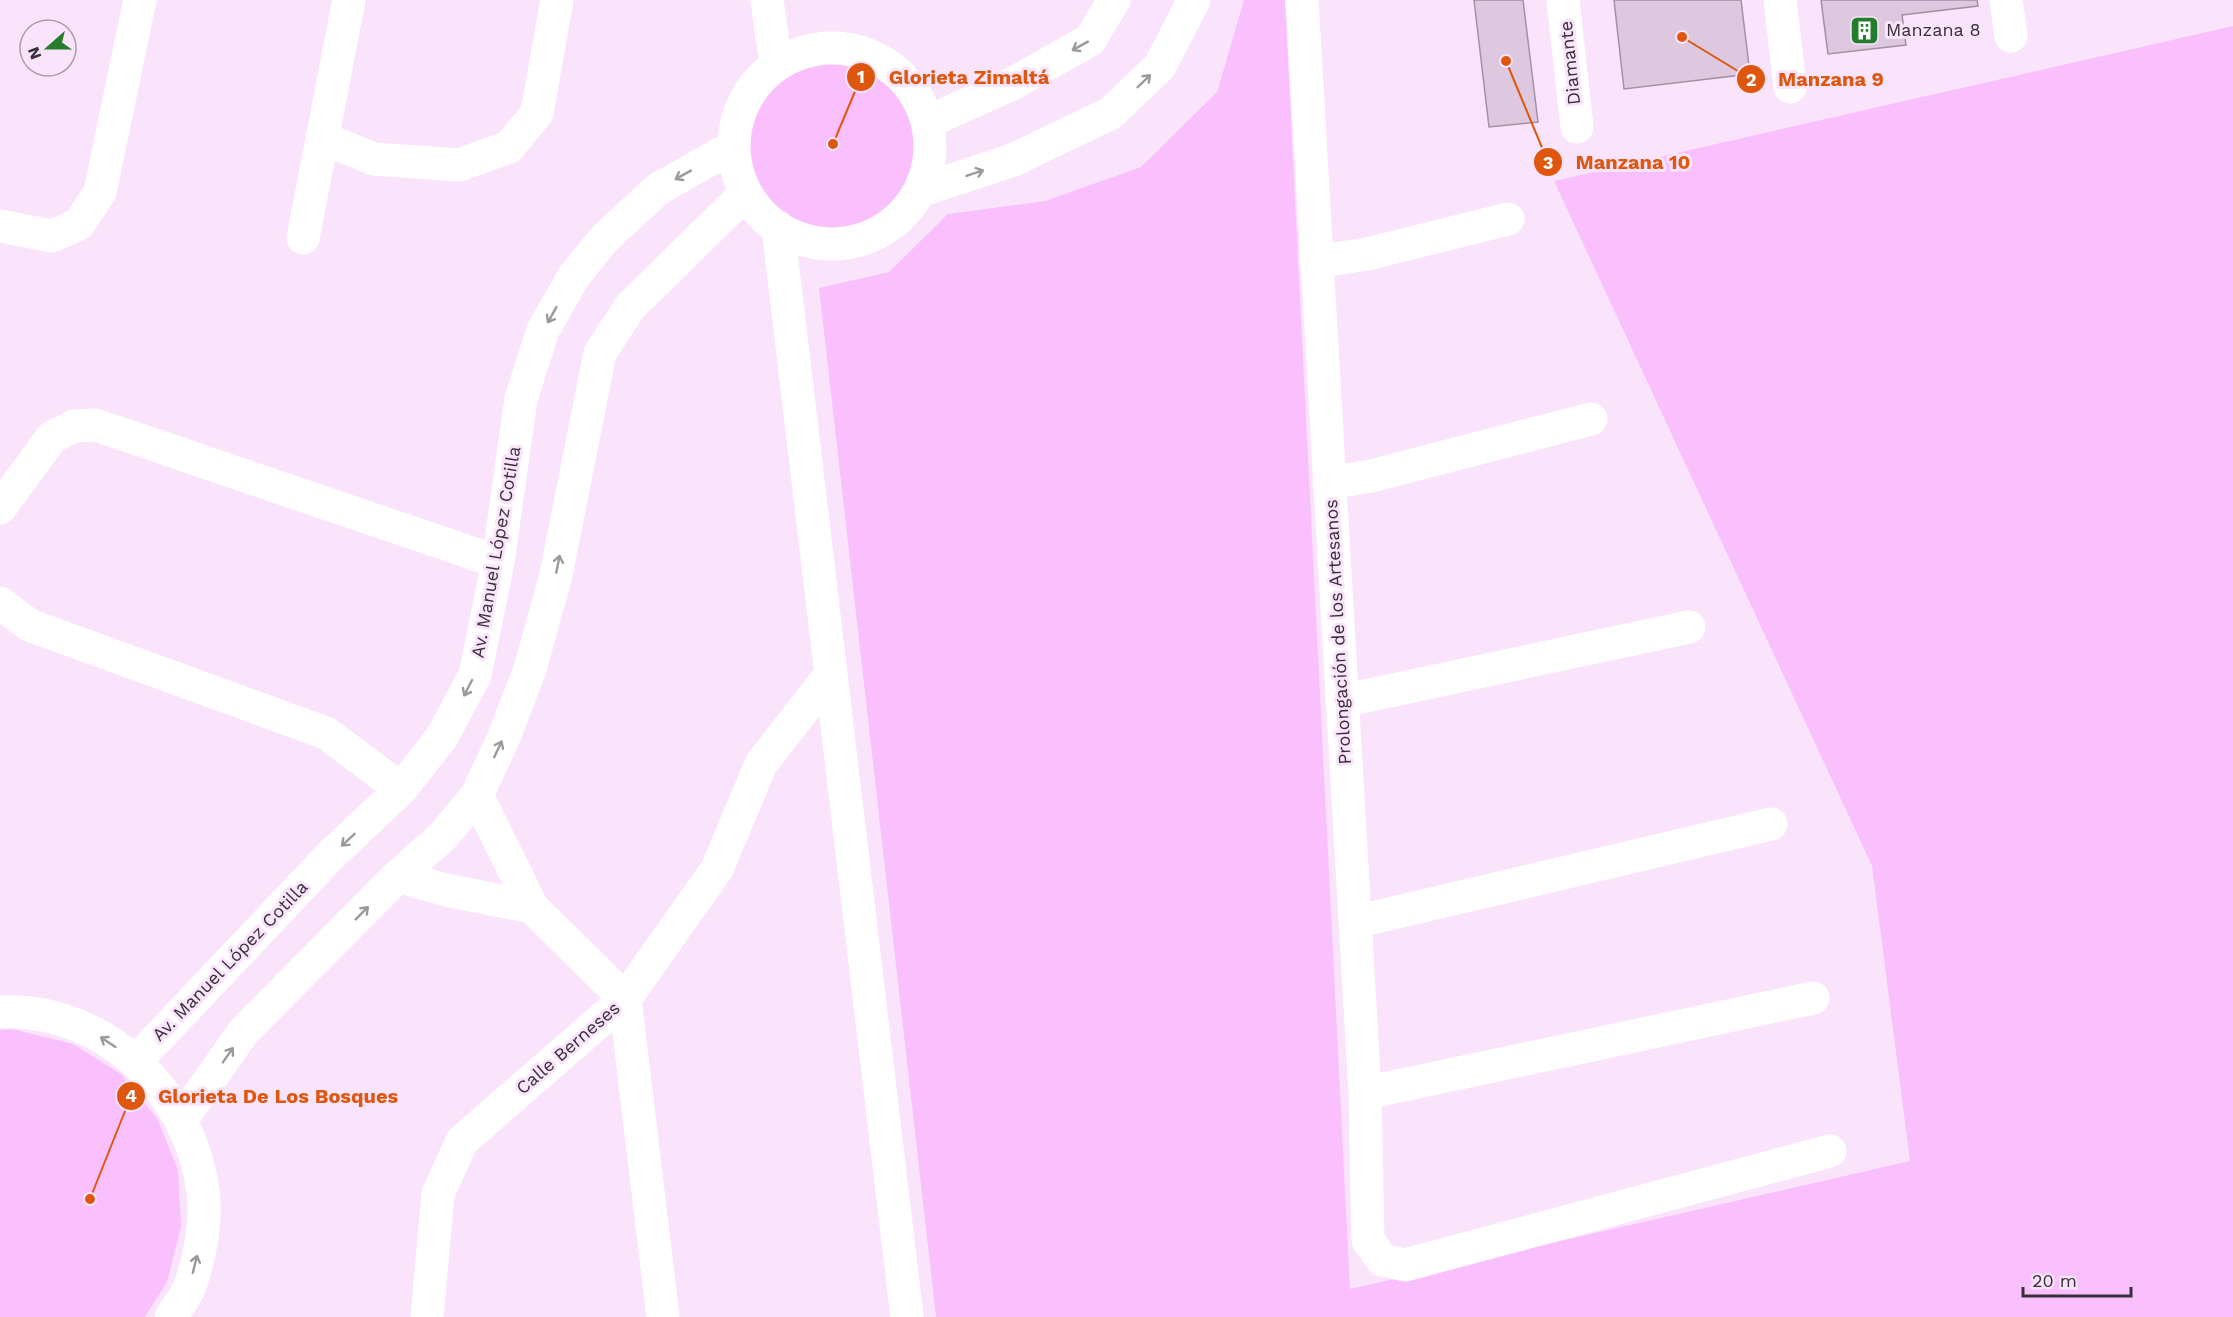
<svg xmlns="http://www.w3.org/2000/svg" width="2233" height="1317" font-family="'Work Sans',sans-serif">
	<rect width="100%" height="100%" fill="#fae4fc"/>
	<!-- green -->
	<path fill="#fac0fe" d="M1244 0H1285L1350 1289 1910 1161 1872 866 1554 181 2233 26V1317H936L819 288 889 272 948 214 1045 201 1141 167 1217 92Z
		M749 146a84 84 0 1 1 168 0a84 84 0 1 1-168 0Z
		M12 1029 73 1044 121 1074 157 1118 178 1170 181 1227 167 1282 145 1317H0V1030Z"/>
	<!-- building -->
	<path fill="#dec8df" stroke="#a490a5" stroke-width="1.5" d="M1474 0H1523L1538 122 1489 127Z
		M1614 0H1741L1750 74 1624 89Z
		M1821 0H1977L1978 6 1902 15 1906 45 1828 54Z"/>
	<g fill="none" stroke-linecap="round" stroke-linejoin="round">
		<!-- street -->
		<path stroke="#fff" stroke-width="33" d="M767 0 776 65
			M1302 0 1365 1093 1368 1240 1382 1260 1405 1265 1830 1151
			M1563 0 1577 127
			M1780 0 1790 87
			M2006 0 2011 36
			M734 146a98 98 0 1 1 196 0a98 98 0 1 1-196 0Z
			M927 122 1010 85 1090 40 1114 0
			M322 138 374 159 459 165 509 147 537 113 557 0
			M919 191 1013 160 1111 113 1160 66 1194 0
			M0 226 52 236 79 224 100 192 140 0
			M778 227 907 1317
			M303 238 349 0
			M1316 262 1367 254 1508 219
			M1329 483 1371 476 1591 419
			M0 508 52 437 74 426 96 425 498 562
			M0 603 29 625 326 733 401 789
			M1342 701 1689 627
			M398 876 446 890 532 907 477 795
			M532 907 625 999 717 869 761 764 831 674
			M1355 922 1771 824
			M0 1012C104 1007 190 1091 203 1191 207 1222 200 1256 190 1286 186 1297 177 1307 171 1317
			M136 1061 330 856 401 789 442 737 475 675 498 562 521 399 543 330 574 276 605 238 658 189 734 146
			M1365 1093 1813 998
			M182 1119 244 1031 398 876 444 835 477 795 504 737 530 669 556 575 600 353 630 307 746 193
			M427 1317 438 1194 462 1141 625 999 663 1317"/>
	</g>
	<!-- one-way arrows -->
	<defs><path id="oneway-shaft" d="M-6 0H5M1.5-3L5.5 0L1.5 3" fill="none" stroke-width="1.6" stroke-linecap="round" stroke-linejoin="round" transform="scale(1.5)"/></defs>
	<g stroke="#9c989c">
		<use href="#oneway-shaft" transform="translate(1080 46) rotate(151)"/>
		<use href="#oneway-shaft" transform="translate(1144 81) rotate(-44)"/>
		<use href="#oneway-shaft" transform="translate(975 173) rotate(-18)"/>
		<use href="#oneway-shaft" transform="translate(683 175) rotate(151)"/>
		<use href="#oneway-shaft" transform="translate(552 315) rotate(119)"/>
		<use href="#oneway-shaft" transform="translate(558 564) rotate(-79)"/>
		<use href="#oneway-shaft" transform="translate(468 688) rotate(117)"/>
		<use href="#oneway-shaft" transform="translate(498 749) rotate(-65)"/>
		<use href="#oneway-shaft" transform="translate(348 840) rotate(137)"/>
		<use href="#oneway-shaft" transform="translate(362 913) rotate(-45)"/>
		<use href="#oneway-shaft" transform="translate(108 1042) rotate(-147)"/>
		<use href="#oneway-shaft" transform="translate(228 1055) rotate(-55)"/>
		<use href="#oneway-shaft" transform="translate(195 1264) rotate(-76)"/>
	</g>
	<!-- icons -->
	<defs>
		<symbol id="building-square" viewBox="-11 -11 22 22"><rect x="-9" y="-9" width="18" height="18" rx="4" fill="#247d2c" stroke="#fae4fc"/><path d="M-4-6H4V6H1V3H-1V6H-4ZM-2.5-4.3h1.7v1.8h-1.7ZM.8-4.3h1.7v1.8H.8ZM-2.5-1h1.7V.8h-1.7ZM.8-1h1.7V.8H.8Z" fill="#fff"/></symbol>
	</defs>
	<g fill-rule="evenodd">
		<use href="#building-square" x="1848" y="14" width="33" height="33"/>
	</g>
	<g text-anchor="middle" stroke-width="6" stroke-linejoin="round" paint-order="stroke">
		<!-- poi labels -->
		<g font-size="18" fill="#383039" stroke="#fae4fc" text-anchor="start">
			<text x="1886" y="36">Manzana 8</text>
		</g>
		<!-- street labels -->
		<g font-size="18" fill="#383039" stroke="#fae4fc">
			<text transform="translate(1570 63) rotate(-96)" y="6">Diamante</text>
			<text transform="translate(496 552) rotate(-80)" y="6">Av. Manuel López Cotilla</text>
			<text transform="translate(1338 632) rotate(-93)" y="6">Prolongación de los Artesanos</text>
			<text transform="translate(230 961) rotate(-46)" y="6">Av. Manuel López Cotilla</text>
			<text transform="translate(568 1048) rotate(-41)" y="6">Calle Berneses</text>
		</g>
	</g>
	<!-- callouts -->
	<path fill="none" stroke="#df570e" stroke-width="2" d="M833 144L861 77M1682 37L1751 79M1506 61L1548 162M90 1199L131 1096"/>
	<g fill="#df570e" stroke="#fae4fc" stroke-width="2">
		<circle cx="833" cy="144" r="6"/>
		<circle cx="1682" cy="37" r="6"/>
		<circle cx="1506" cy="61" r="6"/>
		<circle cx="90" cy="1199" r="6"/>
		<circle cx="861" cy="77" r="15"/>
		<circle cx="1751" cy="79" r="15"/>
		<circle cx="1548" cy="162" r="15"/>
		<circle cx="131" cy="1096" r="15"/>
	</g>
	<g font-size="18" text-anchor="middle" font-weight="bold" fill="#fff">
		<text x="861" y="83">1</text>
		<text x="1751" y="86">2</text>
		<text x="1548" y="169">3</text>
		<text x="131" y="1102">4</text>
	</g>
	<g font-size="20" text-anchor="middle" font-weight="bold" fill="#df570e" stroke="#fae4fc" stroke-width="6" stroke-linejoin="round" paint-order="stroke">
		<text x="969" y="84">Glorieta Zimaltá</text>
		<text x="1831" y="86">Manzana 9</text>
		<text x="1633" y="169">Manzana 10</text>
		<text x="278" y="1103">Glorieta De Los Bosques</text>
	</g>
	<!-- north arrow -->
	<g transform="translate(48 48) rotate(249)"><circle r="28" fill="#fae4fc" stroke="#ac9cae" stroke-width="1.5"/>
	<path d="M0-4.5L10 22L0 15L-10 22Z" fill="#247d2c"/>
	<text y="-9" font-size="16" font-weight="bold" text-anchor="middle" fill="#383039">N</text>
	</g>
	<!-- scale -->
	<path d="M2023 1287v9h108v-9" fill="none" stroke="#383039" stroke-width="3"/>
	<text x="2032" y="1287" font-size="18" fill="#383039" stroke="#fae4fc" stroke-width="4.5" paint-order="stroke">20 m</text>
</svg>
